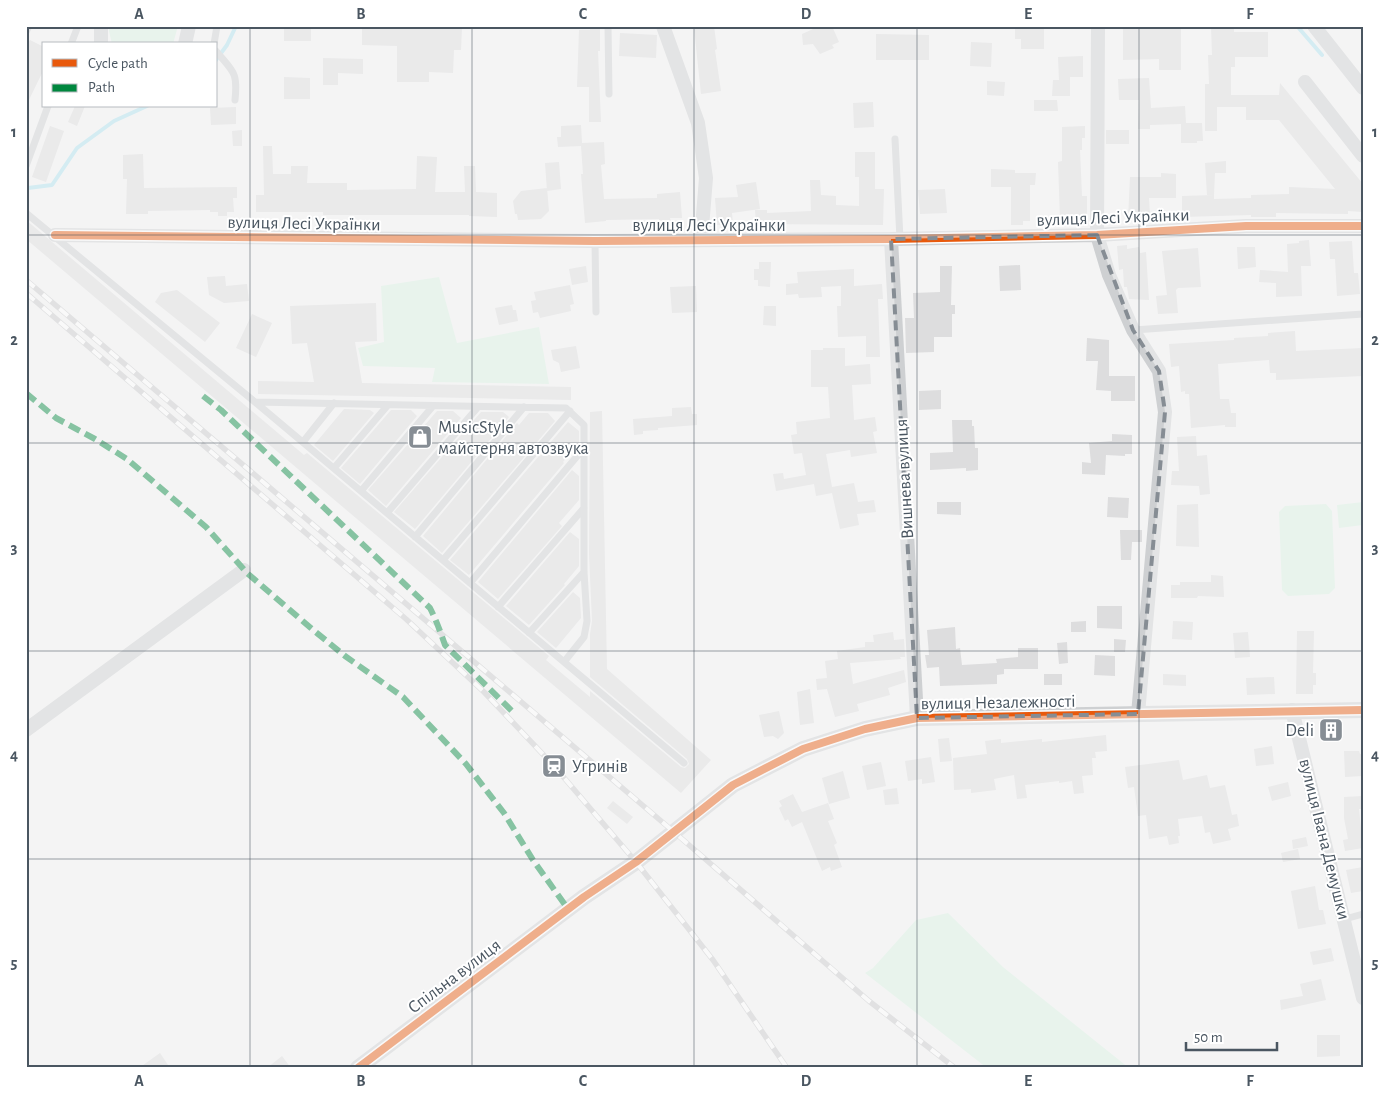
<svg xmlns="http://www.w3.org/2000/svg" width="1389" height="1094" font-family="'Alegreya Sans',sans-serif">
	<rect width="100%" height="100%" fill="#f4f4f4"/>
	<!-- green -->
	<path fill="#d9f2e3" d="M109 26H178L173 44H112L109 31Z
		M439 277 457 343 539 327 549 384 432 382 435 368 363 366 358 348 384 342 381 286Z
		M1363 502V525L1339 528 1337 505Z
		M1326 504 1332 511 1335 588 1329 594 1288 596 1282 590 1279 512 1285 506Z
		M948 913 1003 967 1129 1068H987L865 973 873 968 916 920Z"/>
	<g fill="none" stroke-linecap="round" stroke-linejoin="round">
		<!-- stream -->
		<path stroke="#aee2f0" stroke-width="4" d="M1297 26 1322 55
			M216 60 227 45 236 26
			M26 187 28 188 52 185 77 148 114 121 147 106"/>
	</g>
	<!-- building -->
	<path fill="#ddddde" d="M284 26H311V41H284Z
		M362 26 462 27 461 50H454L453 73 429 72V82H397V46L362 45Z
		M590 26H600V51H598L601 122H589V87H577L579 30H590Z
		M714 26 717 49 715 50 721 91 701 94 694 28Z
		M820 26H832L839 42 832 45 834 48 820 54 813 44 803 45 802 34Z
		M1015 26H1044V49H1021V39H1015Z
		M1123 26H1181V70H1159V59L1123 60Z
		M1211 26H1234V32H1268V57H1235V67H1231V95H1279L1280 83 1363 184V212L1348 211V214L1276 213V217H1251V215L1182 217V196L1214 195V199L1251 198V195L1289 194V187L1335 189 1279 120H1246V107H1217V131H1205V84H1209L1208 55H1212Z
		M620 33 657 35 656 58 619 56Z
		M876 34 929 35V60H876Z
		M30 40 44 47V69L26 106V47Z
		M971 42 992 43 991 67 970 66Z
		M1083 56V77H1070V96H1052L1053 80H1059L1058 57Z
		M323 58 363 59V74L338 73V85H323Z
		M284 77 310 78V99H284Z
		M1149 78 1151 108 1185 106 1186 123H1202L1203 141H1197V143H1181V124L1150 125V129H1138L1139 100H1119L1118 79Z
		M987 81 1005 82 1004 96 987 95Z
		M1034 100H1057L1058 111H1034Z
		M873 102 874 127 854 128 853 103Z
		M75 106H85L77 126 68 122Z
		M236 107V124L211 125 210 108Z
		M581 125 582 143 604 142 605 164 601 165 604 199 657 198V194L680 192 682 218H670L671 222 659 223V219L606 220V221L585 223 581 174H583L581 146 558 147 557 137H561V126Z
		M50 126 64 131 46 182 32 177Z
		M1085 126V138H1082V150H1080L1082 196H1087V219H1060L1058 162 1062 161V127Z
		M242 130V146H233L232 131Z
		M1106 130H1129V144H1106Z
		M263 146H272L273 174H291V166H308L307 183H347V190L416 189 417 156 437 157 435 192H465L464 166H475L476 192 497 193V217L469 216V215H323V212H256V195H264Z
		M855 152H875V189H884L883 225 756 224 755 210H767V213L811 211 810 180H820L821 195 836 196V205L859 206V177H855Z
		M143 154 144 188 237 187V198H233L234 212H227V216H218V212H210V210L148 211V214H126L127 179H123V155Z
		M1226 161V173H1215L1214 195H1207L1205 163Z
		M559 162 561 189 547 191 545 163Z
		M991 169 1015 170V173H1036L1035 185H1030V221H1023V225H1011V187H991Z
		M1161 173 1176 174V198H1149L1150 216 1128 219 1130 177H1161Z
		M756 182 760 209 732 213 733 224 717 225 715 198 738 197 736 185Z
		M547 188 549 211 541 219 518 220 517 214H515L513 201 521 191Z
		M945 189 947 213 920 214 918 190Z
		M26 220 304 455 307 453 549 656 546 660 590 697V691L681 767 685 768 689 764 687 759 590 677V634L592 621 589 554 590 412 602 411 607 669 711 760 681 793 26 239Z
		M1309 240 1311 266H1301L1302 296 1276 297V283L1259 282 1260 270 1288 272 1287 244 1299 243V241Z
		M1352 241 1354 273H1358L1360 294 1337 296 1335 259H1330L1329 242Z
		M1127 245V249L1139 247 1140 253 1146 252 1149 300 1129 299 1127 287H1124L1123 269 1119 270 1117 246Z
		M1237 247H1255L1256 267 1238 269Z
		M1198 248 1201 287 1178 288 1176 290 1178 313 1158 314 1156 296 1167 295 1162 251Z
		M759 262H771L770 287 758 286V280H754V269H759Z
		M1020 265 1021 290 1000 291 999 266Z
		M586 266 588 282 572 285 569 269Z
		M940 266H952L951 305H955V314H952V337H934V352L906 353 905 318H914L913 293 940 292Z
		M854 269V286L882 284 883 299H878L880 357H866V336L838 337 837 306H841V286L821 287 822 297 799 298 798 294 786 295V284L798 283 797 272Z
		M225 276 226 286 247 284 249 301 224 303 209 295 207 277Z
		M570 285 574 304 570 305 571 311 540 318 538 312 533 313 531 301 536 300 534 292Z
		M696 286 697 312 672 313 670 287Z
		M177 290 220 323 205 342 155 302 161 293Z
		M376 303 377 341 355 342 362 383 571 387V400L258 394V381L314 382 307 343 292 344 290 306Z
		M512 305 513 310H516L518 321 499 325 495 308Z
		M764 306H776V326L763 325Z
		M252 314 272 323 256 357 236 348Z
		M1295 331 1296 351 1363 348V376L1276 380V373H1270L1269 360 1218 364 1220 399H1229L1231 413H1236V427H1225V425L1191 428 1189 394H1185V391L1181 392 1179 366 1171 367 1169 344 1234 340V338L1268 336V333Z
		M1087 338 1109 340V376H1135V401H1111V391L1096 390 1098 361H1086Z
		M576 346 580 368 561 372 559 363 553 360 551 350Z
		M823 348H845V366L870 364 871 384 852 385 854 420 875 417 877 431 873 432 877 453 851 457 850 450 826 454 832 487 854 483 858 502 874 500 876 512 857 514 859 525 840 529 832 493 816 496 814 484 776 491 773 474 783 473 784 479 806 475 802 453 794 454 791 435 797 434 796 422 830 418 828 387H811V350H823Z
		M941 390V409L919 410V391Z
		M691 407 692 414H697V425L658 428V430L643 431V434L634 435 633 419 672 416V408Z
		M344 409 370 410 374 413 333 461 314 445Z
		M391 410H411L417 416 360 484 341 468Z
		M437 411H453L461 418 386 506 368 490Z
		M481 412H503L509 417 415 529 394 512Z
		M529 413H548L555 421 442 553 423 536 517 423 519 425Z
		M952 420H972V426H974L975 448H978V470L966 471V468L930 470V453L953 452Z
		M568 422 579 431V443L563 462 564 463 469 575 450 560Z
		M1112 434 1132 435V454H1125V456L1106 455 1105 475 1082 474V462L1091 463 1089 443 1112 441Z
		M1196 436 1197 456 1207 455 1210 494 1200 495 1199 486 1171 485 1172 471H1179L1177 437Z
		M572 470 579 476V500L559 523 562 526 498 599 478 582Z
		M1108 497 1129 498 1128 518 1107 517Z
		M937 502H961V515L937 514Z
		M1198 504 1199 547 1176 546 1177 505Z
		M1120 530H1142V542H1132L1131 560H1121Z
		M570 532 579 539V566L564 584 565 585 529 625 506 606Z
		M1211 575 1223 576 1224 597 1198 596 1197 598H1171V585H1180V582H1211Z
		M573 592 580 598 581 618 556 648 537 632Z
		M1097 606H1122V629L1097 628Z
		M1086 621V632H1071V622Z
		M1173 621 1193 622 1192 640 1172 639Z
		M955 627 956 649 960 648 962 665 997 663 996 659 1018 657V648H1038V669H1004V674L997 675V684L940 686 939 667 927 668 925 655H929L927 630Z
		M1297 631H1314L1313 673H1316V685H1313V694H1296Z
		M893 632 894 640 904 639 905 657H900L901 659 850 663 853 684 904 670 906 682 888 688 890 695 857 704 859 711 835 717 827 689 817 690 816 679 827 678 825 661 838 659 837 651 865 647V642H874L873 635Z
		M1248 632 1250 657 1235 658 1233 633Z
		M1114 639 1126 640 1125 652H1114Z
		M1067 642 1068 663 1059 664 1057 643Z
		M1095 655 1115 656V676L1094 675Z
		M1044 674H1062V685H1044Z
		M1163 674 1186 675V686L1163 685Z
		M1274 677 1275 694 1247 695 1246 678Z
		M810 689 814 723 800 725 797 692Z
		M779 711 784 733 778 739 773 736 764 737 759 715Z
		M1339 720 1340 739 1323 740 1322 721Z
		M1106 735 1107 751 1095 752 1096 758H1092L1093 775 1082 776 1084 793 1074 794 1072 781 1059 783V781L1025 785 1027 798 1017 799 1014 775 994 779 996 790 971 793V789L954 790 953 758 987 754 985 741 1001 739V743L1042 739V742Z
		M949 738 952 761 940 762 938 739Z
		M1272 746 1274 764 1256 766 1254 749Z
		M1344 751H1359L1360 754H1363V776L1345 777Z
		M931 757 935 782 922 784V779L908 781 905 761Z
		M1179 760 1183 780 1207 775 1210 788 1225 785 1232 815 1237 814 1239 826 1228 829 1231 840 1213 844 1210 832 1205 833 1202 816 1178 819 1180 836H1178L1179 843 1169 845 1167 836 1149 839 1146 815 1138 816 1134 787 1128 788 1125 767Z
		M881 762 886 786 867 790 862 766Z
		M843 771 850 798 829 804 822 778Z
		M1288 782 1291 796 1272 801 1268 787Z
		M897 788 899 804 885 805 883 790Z
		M793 794 802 812 828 803 834 819 828 821 837 843 834 845 842 867 831 871 830 867 822 871 802 822 792 827 788 819 785 821 779 808 782 806 779 801Z
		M1363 796V809H1359L1363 848 1345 851 1343 840 1348 839 1344 818V797Z
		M613 801 633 817 627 824 607 808Z
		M1306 837 1308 846 1293 849 1292 840Z
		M1298 849 1300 859 1283 862 1281 853Z
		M1363 867V891L1351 893 1346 870Z
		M1315 886 1319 910H1323L1326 924 1298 929 1291 891Z
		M1331 948 1334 961 1313 965 1310 952Z
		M1321 979 1326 1000 1281 1010 1280 1000 1303 996 1300 984Z
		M1317 1035H1340V1056L1317 1057Z
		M160 1053 170 1068H139Z
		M282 1056 291 1068H267Z"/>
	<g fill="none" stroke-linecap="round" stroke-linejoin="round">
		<!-- service -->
		<path stroke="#ced0d2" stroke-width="7" d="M608 26 609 94
			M26 32 29 26
			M71 44 78 26
			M214 44 217 26
			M216 51C233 72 238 71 235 100
			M895 139 900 239
			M26 166 48 106
			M26 213 255 402 684 763
			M595 241 596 312
			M1134 330 1363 314
			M255 402 566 408 584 425V572L587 621 584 637 564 662
			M303 442 334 403
			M334 468 388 405
			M361 491 433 406
			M387 513 478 407
			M415 537 524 407
			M443 560 570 411
			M470 583 584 448
			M498 607 584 508
			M529 633 584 572
			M1345 919 1363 914"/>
		<!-- minor -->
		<path stroke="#ced0d2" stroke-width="14" d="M663 26 698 123 706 178 701 240
			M1098 26 1097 235 1109 275 1133 330 1159 371 1165 412 1138 714
			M1314 26 1363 88
			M101 44V26
			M185 44 189 26
			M1305 82 1363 156
			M55 235 595 241 891 239 1097 235 1246 226H1363
			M891 239 917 718
			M1292 710 1363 998
			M26 730 244 570"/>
		<!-- tertiary -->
		<path stroke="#ced0d2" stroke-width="16" d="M358 1068 584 897 636 862 733 785 803 749 865 729 917 718 1363 710"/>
		<defs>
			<path id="rail" d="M26 280 674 832 869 1001 955 1068
				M26 293 406 619 484 692 554 766 636 862 713 960 787 1068"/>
		</defs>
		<!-- rail casing -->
		<use href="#rail" stroke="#c9cacc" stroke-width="5.5"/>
		<!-- rail -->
		<use href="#rail" stroke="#fff" stroke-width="4" stroke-dasharray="11" stroke-linecap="butt"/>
		<!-- quiet -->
		<path stroke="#00873e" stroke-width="6" stroke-dasharray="12 6" stroke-linecap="butt" d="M26 393 56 418 95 439 127 459 206 527 247 573 312 629 345 656 403 697 466 764 504 813 533 860 568 909
			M203 396 221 410 430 608C437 622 440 631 445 645L513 712"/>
		<defs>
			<path id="cycleway" d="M55 235 595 241 891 239 1097 235 1246 226H1363
				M358 1068 584 897 636 862 733 785 803 749 865 729 917 718 1363 710"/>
		</defs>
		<!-- cycleway casing -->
		<use href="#cycleway" stroke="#fff" stroke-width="11"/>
		<!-- cycleway -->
		<use href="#cycleway" stroke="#e8590c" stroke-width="8"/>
	</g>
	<!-- marked area -->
	<path d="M0 0H1389V1094H0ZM1097 235 1133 330 1159 371 1165 412 1138 714 917 718 891 239Z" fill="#f4f4f4" fill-opacity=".55" fill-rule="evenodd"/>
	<path fill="none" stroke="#868d94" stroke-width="4" stroke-dasharray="10 6" stroke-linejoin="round" d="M1097 235 1133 330 1159 371 1165 412 1138 714 917 718 891 239Z"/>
	<!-- grid -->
	<path fill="none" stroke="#4a5661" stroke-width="1" stroke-opacity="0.55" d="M250 26V1068M472 26V1068M694 26V1068M917 26V1068M1139 26V1068M26 235H1363M26 443H1363M26 651H1363M26 859H1363"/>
	<!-- icons -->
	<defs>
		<symbol id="shop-square" viewBox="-11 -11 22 22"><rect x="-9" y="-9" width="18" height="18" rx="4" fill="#868d94" stroke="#fff"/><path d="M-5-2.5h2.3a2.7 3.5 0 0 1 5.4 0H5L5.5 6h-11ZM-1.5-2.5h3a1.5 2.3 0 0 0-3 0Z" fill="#fff"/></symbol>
		<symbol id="building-square" viewBox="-11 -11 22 22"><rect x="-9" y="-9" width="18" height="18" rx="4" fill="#868d94" stroke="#fff"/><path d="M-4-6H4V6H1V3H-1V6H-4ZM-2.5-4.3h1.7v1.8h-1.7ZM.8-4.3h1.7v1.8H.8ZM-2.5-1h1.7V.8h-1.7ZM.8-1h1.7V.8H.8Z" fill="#fff"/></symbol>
		<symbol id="station-square" viewBox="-11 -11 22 22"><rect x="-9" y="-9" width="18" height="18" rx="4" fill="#868d94" stroke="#fff"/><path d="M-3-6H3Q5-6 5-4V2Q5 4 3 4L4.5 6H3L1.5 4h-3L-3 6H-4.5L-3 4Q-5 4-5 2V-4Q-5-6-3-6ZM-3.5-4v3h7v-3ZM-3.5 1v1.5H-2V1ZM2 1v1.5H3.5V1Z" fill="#fff"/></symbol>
	</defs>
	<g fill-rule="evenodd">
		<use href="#shop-square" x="406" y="423" width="28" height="28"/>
		<use href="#building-square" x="1317" y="716" width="28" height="28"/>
		<use href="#station-square" x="540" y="752" width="28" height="28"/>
	</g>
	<g text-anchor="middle" stroke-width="4" stroke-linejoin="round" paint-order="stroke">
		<!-- street labels -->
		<g font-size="18" fill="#4a5661" stroke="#fff">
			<text transform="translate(1113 217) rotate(-2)" y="6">вулиця Лесі Українки</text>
			<text transform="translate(304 223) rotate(1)" y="6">вулиця Лесі Українки</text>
			<text x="709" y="231">вулиця Лесі Українки</text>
			<text transform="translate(904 479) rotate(-93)" y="6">Вишнева вулиця</text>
			<text transform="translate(998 702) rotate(-1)" y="6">вулиця Незалежності</text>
			<text transform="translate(1325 839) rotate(76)" y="6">вулиця Івана Демушки</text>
			<text transform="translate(454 976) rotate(-37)" y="6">Спільна вулиця</text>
		</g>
		<!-- poi labels -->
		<g font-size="18" fill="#4a5661" stroke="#fff" text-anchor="start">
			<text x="438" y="433">MusicStyle<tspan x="438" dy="21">майстерня автозвука</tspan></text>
			<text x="1314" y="736" text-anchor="end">Deli</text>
			<text x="572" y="772">Угринів</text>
		</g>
	</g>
	<!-- border -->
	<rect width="1389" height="1094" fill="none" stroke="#ffffff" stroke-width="55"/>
	<!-- legend -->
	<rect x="42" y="42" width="175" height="65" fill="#ffffff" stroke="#b7bbc0"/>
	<rect x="52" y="59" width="25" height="8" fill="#e8590c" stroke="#b7bbc0"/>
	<text x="88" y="68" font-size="15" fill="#4a5661">Cycle path</text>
	<rect x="52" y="84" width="25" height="8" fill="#00873e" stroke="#b7bbc0"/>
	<text x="88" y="92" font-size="15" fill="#4a5661">Path</text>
	<!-- scale -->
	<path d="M1186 1042v8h91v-8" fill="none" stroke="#4a5661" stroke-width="2.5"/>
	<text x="1194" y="1042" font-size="15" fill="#4a5661" stroke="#ffffff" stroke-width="4" paint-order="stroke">50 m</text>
	<rect x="28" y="28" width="1334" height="1038" fill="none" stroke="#4a5661" stroke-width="2"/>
	<g font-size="16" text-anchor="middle" font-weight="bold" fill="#4a5661">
		<text x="139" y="19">A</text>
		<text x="361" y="19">B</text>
		<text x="583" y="19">C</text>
		<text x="806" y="19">D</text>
		<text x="1028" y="19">E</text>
		<text x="1250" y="19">F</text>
		<text x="14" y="137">1</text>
		<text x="1375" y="137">1</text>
		<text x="14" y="345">2</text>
		<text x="1375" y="345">2</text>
		<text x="14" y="553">3</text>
		<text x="1375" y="553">3</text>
		<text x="14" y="760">4</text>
		<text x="1375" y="760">4</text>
		<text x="14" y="968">5</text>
		<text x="1375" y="968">5</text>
		<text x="139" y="1086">A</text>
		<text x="361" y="1086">B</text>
		<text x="583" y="1086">C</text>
		<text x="806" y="1086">D</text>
		<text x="1028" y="1086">E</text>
		<text x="1250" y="1086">F</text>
	</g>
</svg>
